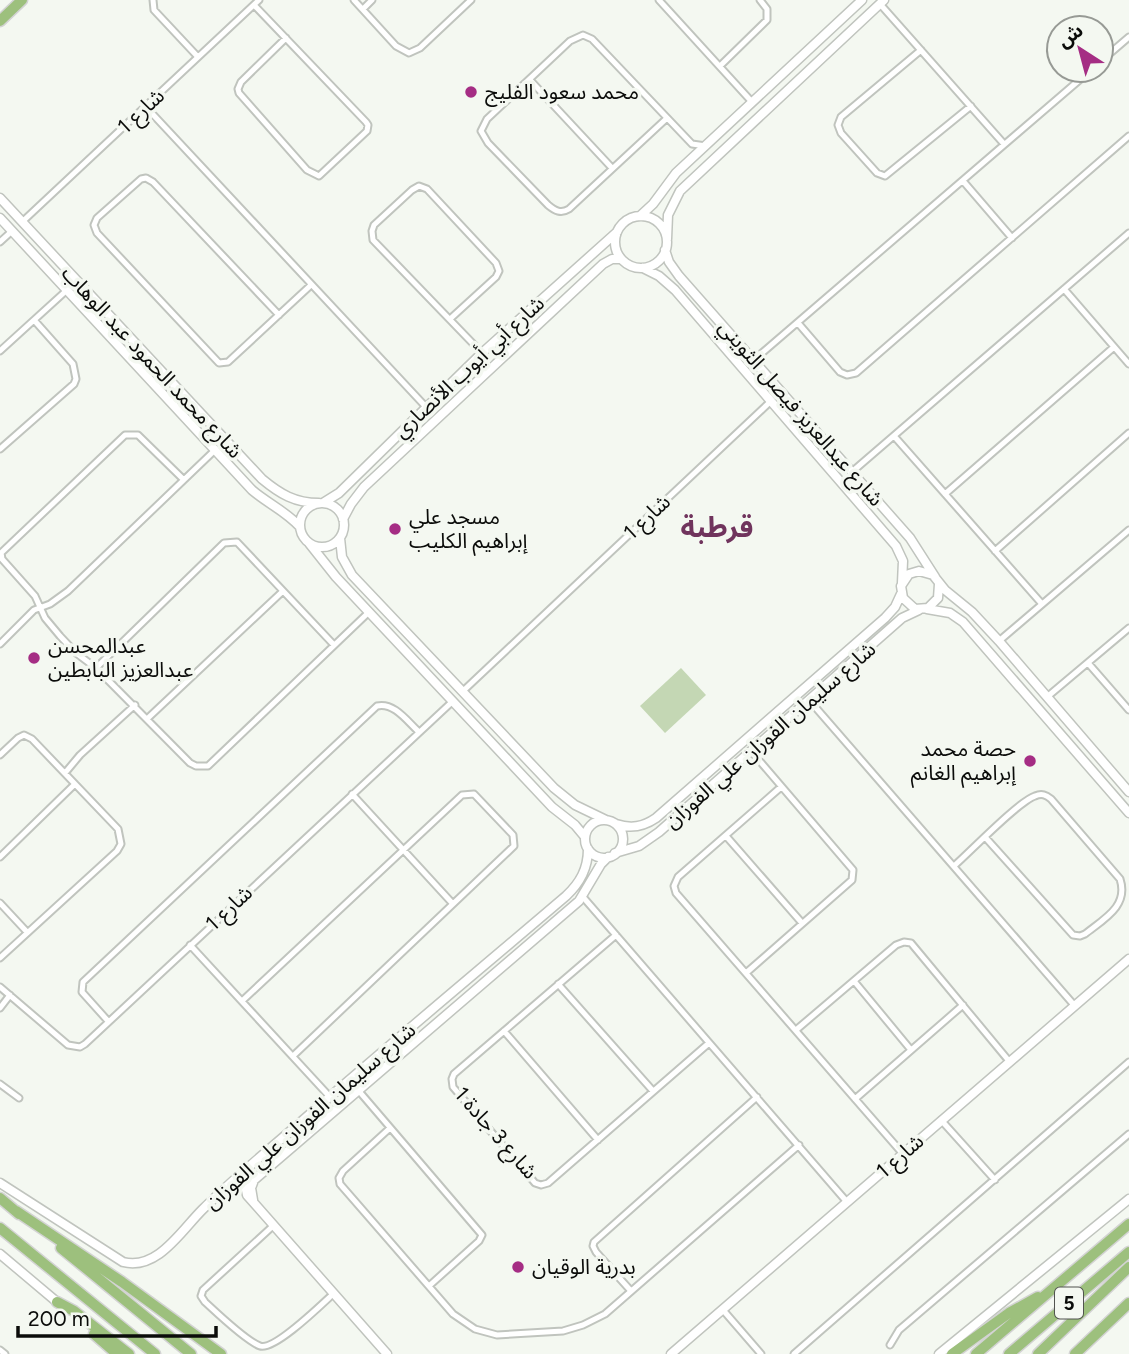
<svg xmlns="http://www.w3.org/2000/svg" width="1129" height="1354" font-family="Figtree,'Noto Sans Arabic',sans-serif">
	<rect width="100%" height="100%" fill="#f4f8f1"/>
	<!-- green -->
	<path fill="#c4d7b4" d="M681 668 706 695 665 733 640 706Z"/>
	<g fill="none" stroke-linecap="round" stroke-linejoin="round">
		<defs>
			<path id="street" d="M153 0 154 10 198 57
				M354 0 396 46 409 53 420 48 471 0
				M659 0 752 102
				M880 4 1004 144
				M254 5 366 122 368 125 367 131 319 176 307 170 239 93 238 89 241 82 286 38
				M363 9 372 0
				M921 50 841 117 838 125 841 133 877 173 885 176 971 106
				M1101 61 1129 37
				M720 66 767 20V9L760 0
				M530 80 612 168
				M146 107 426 407
				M666 119 569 209C561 214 555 211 548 205L488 143 481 131 487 119 570 41 583 35 592 39 692 144 706 146
				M963 181 1012 238
				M22 222 259 0
				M0 242 12 231
				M1064 289 1129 364
				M279 315 153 182 146 178 141 179 97 218 94 225 97 233 219 363 228 362 311 285
				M450 319 496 277 499 271 496 263 427 189 419 186 412 190 374 225 372 231 373 240 482 353
				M798 323 840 372 847 375 856 373 1129 136
				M0 351 67 290
				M755 359 1091 70
				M894 436 1042 604
				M0 449 74 384 76 379 73 364 34 320
				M853 471 1129 233
				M183 479 138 435H125L1 553 2 559 35 596 45 618 60 636 76 653 96 668 190 763 196 766H208L369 612
				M945 494 1114 347
				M995 551 1129 433
				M999 641 1129 530
				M0 644 34 610 50 604 68 591 215 450
				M1088 663 1129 710
				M96 668 224 543 237 542 334 645
				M462 692 771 401
				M1047 697 1129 628
				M810 701 1074 1005
				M148 718 283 591
				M0 755 18 738 24 735 32 739 118 829 121 844 117 851 0 958
				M65 773 80 755 135 705
				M781 787 678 877 674 886 676 893 903 1154
				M352 794 453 904
				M726 836 802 923
				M0 857 75 784
				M954 866C970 852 1019 801 1035 796 1042 793 1046 795 1051 799L1120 879C1129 906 1104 919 1085 934L1080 936 1073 935 985 837
				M583 897 847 1202
				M0 903 27 932
				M616 935 454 1074 452 1079 453 1087 535 1183 541 1185 548 1183 709 1043
				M190 945 330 1097
				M746 973 852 880 853 870 752 752
				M854 981 911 1050
				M558 984 653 1091
				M0 987 68 1045 80 1047 85 1044 453 701
				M242 1001 462 795 474 794 513 835 514 846 293 1056
				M0 1008 10 995
				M108 1021 82 992 83 982 377 706C394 702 407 721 419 732
				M796 1030 896 945 904 942 911 943 1009 1061
				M504 1031 598 1140
				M0 1084 19 1098
				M358 1090 482 1235 479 1241 429 1286
				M855 1099 963 1005
				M941 1120 995 1180
				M390 1128 343 1171 339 1178 340 1184 453 1314 475 1329 497 1335 563 1331 583 1325 605 1314 799 1145
				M274 1225 203 1290 201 1296 205 1302C217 1313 246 1341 260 1346 274 1351 321 1305 333 1294
				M631 1291 596 1252 593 1246 594 1242 757 1097
				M723 1310 761 1354
				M890 1345 899 1330 1129 1134
				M0 1350 5 1354
				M794 1354 1129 1062"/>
			<path id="secondary" d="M0 198 262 479C280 494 295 503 319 503
				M615 242a26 26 0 1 1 52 0a26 26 0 1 1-52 0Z
				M640 216 653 204 676 173 862 0
				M0 218 252 490C267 503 287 512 300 527
				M667 239 668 215 680 191 884 0
				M665 250 669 262 679 276 910 538 935 577
				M643 268 659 276 675 290 896 546 903 561 902 583
				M323 503 339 493 482 353 617 232
				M300 525a22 22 0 1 1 44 0a22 22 0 1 1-44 0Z
				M343 519 351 504 364 487 603 264 612 259H621
				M340 538 342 557 352 575 554 788 575 805 606 820
				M309 543 336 577 552 807 575 825 585 837
				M939 584 938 598 928 608 915 609 903 598 901 586 909 574 919 571 933 575 945 590 972 612 999 641 1129 792
				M927 609 950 613 963 622 1129 813
				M585 839a19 19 0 1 1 38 0a19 19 0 1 1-38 0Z
				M616 824C631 829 643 827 656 818L885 618 895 607 901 594
				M615 853 639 846 659 832 902 618 919 610
				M247 1173 244 1180 247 1195 387 1354
				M0 1183 123 1262C157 1271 181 1231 202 1210 234 1178 269 1150 302 1121 389 1045 478 971 566 896 580 883 588 869 588 849
				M253 1200 251 1188 254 1180 579 901 601 864 608 857
				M0 1254 57 1302
				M671 1354 1129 959
				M939 1354 1129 1199"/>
			<path id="highway" d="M0 21 22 0
				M0 1198 19 1214
				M16 1211 122 1282 221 1354
				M0 1228 155 1354
				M61 1248 191 1354
				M57 1302 74 1311 129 1354
				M94 1334 117 1354
				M952 1354 1009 1313 1038 1297
				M976 1354 1129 1224
				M1009 1354 1129 1252
				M1038 1354 1129 1267
				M1075 1354 1129 1303"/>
		</defs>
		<!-- street casing -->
		<use href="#street" stroke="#c0c4be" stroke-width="9"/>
		<!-- secondary casing -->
		<use href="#secondary" stroke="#c0c4be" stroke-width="11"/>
		<!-- highway casing -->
		<use href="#highway" stroke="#d3d3d3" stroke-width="13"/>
		<!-- street -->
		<use href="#street" stroke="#fff" stroke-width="5"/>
		<!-- secondary -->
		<use href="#secondary" stroke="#fff" stroke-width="8"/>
		<!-- highway -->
		<use href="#highway" stroke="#9dc07d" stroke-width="10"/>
	</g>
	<!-- markers -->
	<g fill="#a52d84" stroke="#f4f8f1" stroke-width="2.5">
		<circle cx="471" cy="92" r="7"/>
		<circle cx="395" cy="529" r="7"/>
		<circle cx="34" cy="658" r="7"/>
		<circle cx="1030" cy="761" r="7"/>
		<circle cx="518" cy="1267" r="7"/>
	</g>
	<g text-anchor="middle" stroke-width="7" stroke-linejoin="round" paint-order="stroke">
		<!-- shield labels -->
		<rect fill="#f4f8f1" stroke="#51534f" stroke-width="2" x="1055" y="1287.5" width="28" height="31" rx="5"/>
		<g font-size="19" font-weight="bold" fill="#0b0c0a">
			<text x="1069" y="1310">5</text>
		</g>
		<!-- poi labels -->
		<g font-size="21" fill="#0b0c0a" stroke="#f4f8f1" text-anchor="start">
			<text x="485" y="99">محمد سعود الفليج</text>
			<text x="409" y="524">مسجد علي<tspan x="409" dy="24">إبراهيم الكليب</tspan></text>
			<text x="48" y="653">عبدالمحسن<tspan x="48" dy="24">عبدالعزيز البابطين</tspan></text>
			<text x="1016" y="756" text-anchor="end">حصة محمد<tspan x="1016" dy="24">إبراهيم الغانم</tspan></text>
			<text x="532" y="1274">بدرية الوقيان</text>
		</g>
		<!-- street labels -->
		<g font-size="21" fill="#0b0c0a" stroke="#f4f8f1">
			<text transform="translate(141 111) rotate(-43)" y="7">شارع 1</text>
			<text transform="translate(152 362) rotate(47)" y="7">شارع محمد الحمود عبد الوهاب</text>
			<text transform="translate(469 367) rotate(-43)" y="7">شارع أبي أيوب الأنصاري</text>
			<text transform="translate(801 413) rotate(49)" y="7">شارع عبدالعزيز فيصل الثويني</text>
			<text transform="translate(647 517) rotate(-43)" y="7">شارع 1</text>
			<text transform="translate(770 735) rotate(-41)" y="7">شارع سليمان الفوزان علي الفوزان</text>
			<text transform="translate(229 908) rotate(-43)" y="7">شارع 1</text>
			<text transform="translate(310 1116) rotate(-41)" y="7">شارع سليمان الفوزان علي الفوزان</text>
			<text transform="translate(496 1133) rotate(49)" y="7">شارع 3 جادة 1</text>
			<text transform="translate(900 1156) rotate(-41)" y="7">شارع 1</text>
		</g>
		<!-- district labels -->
		<g font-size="28" font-weight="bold" fill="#70345d" stroke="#f4f8f1">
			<text x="717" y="537">قرطبة</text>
		</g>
	</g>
	<!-- north arrow -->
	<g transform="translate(1080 49) rotate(324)"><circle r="33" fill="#f4f8f1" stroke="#979a95" stroke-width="2"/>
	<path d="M0-5L12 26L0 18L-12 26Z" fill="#a52d84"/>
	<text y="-10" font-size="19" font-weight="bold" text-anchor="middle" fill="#0b0c0a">ش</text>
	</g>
	<!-- scale -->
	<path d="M18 1326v10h198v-10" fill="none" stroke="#0b0c0a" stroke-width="3.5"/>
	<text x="28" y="1326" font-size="21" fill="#0b0c0a" stroke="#f4f8f1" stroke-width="5" paint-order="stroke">200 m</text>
</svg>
